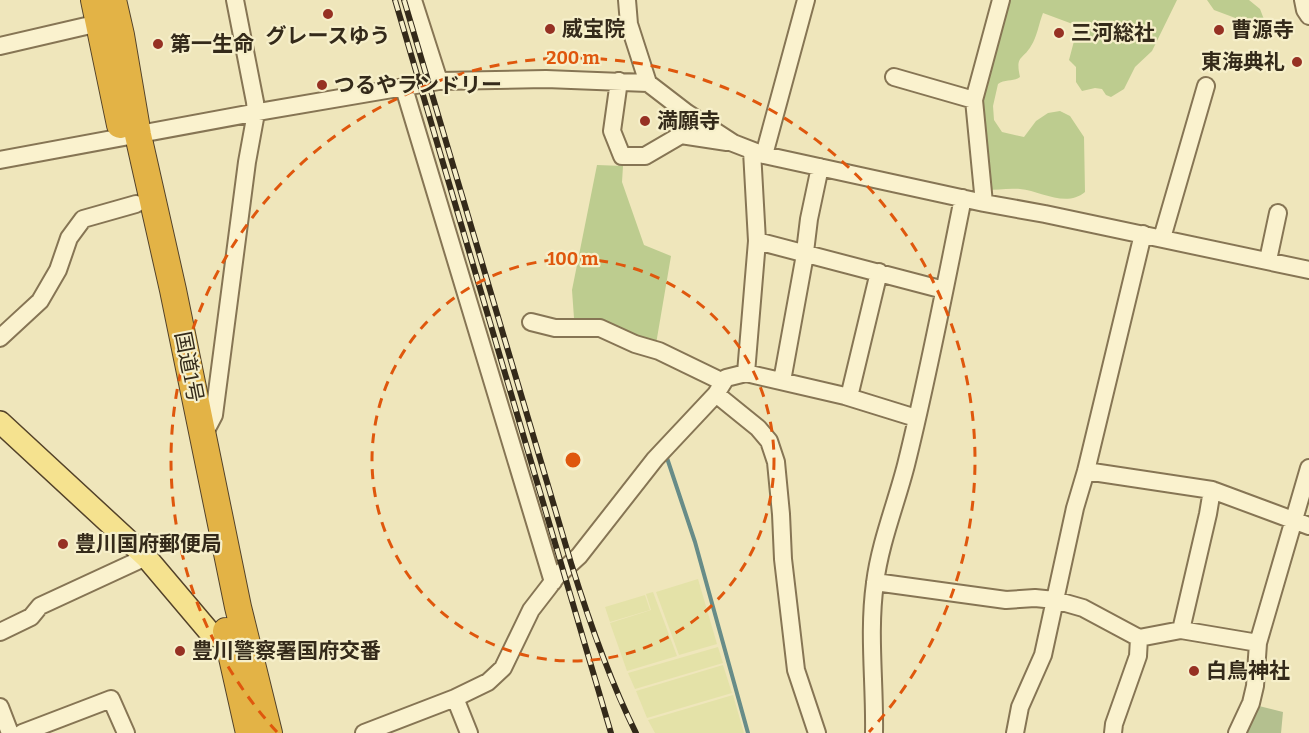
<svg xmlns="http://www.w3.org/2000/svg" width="1309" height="733" font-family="Bitter,'Noto Sans JP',serif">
	<rect width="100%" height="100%" fill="#efe6bb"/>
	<!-- farmland -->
	<path fill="#e4e2a8" d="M698 579 717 644 679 655 656 592Z
		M653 592 677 656 627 671 610 623 651 610 646 594Z
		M645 595 650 610 610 622 605 607Z
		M718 647 723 663 635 689 628 673Z
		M723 665 732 693 647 718 636 691Z
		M733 695 744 733H655L648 720Z"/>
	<!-- green -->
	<path fill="#bdcc8f" d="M1006 0H1177L1152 51 1135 67 1124 89 1111 97 1106 95 1102 89 1095 88 1082 91 1076 82V67L1069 60 1078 26 1043 13C1039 23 1037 37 1031 46 1023 60 1015 55 1020 77 1014 82 1005 79 998 84L993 106 994 120 1002 132 1024 137 1036 121 1048 113 1060 111 1070 116 1084 137 1085 192C1066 208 1041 191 1020 189 1008 188 997 190 985 190L977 101Z
		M1207 0H1249L1260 9 1265 22 1262 28 1214 10Z
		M597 165 623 166 622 182 644 245 671 256 656 344 600 319 574 318 572 290Z"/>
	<!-- cemetery -->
	<path fill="#b4c08f" d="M1255 705 1283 712 1281 733H1243Z"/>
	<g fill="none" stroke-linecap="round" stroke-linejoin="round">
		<!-- stream -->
		<path stroke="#678c88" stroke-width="4" d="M667 458 695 542 748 733"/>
		<defs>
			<path id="minor" d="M413 0 439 81
				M627 0 629 24 648 83 687 113 733 143 764 155 984 203 1045 214 1309 270
				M1303 0 1305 10 1309 16
				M0 46 99 23
				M894 77 974 100
				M619 81 612 131 622 156H645L681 135 727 142
				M404 88 553 582
				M764 155 806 0
				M0 160 264 111 439 81 546 79 648 83
				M984 203 974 100 1001 0
				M1162 238 1206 86
				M757 241 944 290
				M1268 260 1278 213
				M531 322 555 328H600L635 344 659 351 723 382
				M0 338 40 301 58 270 69 238 83 219 136 204
				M746 373 757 241 752 151
				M782 381 804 260 809 219 820 167
				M716 394 758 428 769 441 776 462 781 514 783 559 796 670 817 733
				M849 397 879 272
				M203 436 214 415 247 162 256 113 255 102 235 0
				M1086 471 1212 490 1309 526
				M875 582 1006 600 1035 598 1055 600 1083 608 1139 638 1138 656 1114 724 1113 733
				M1181 630 1208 514 1212 490
				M0 632 31 617 40 606 146 557
				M1139 638 1181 630 1258 643
				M455 698 469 733
				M0 707 10 733
				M22 733 111 699 126 733
				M364 733 455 698 488 682 503 668 531 610 548 588 557 576 579 556 655 459 716 394 726 378 746 373 845 396 916 418
				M874 733C875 683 868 633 875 583 880 543 896 504 906 465 928 377 945 287 963 198
				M1015 733 1020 707 1043 655 1075 508 1086 471 1143 234
				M1237 733 1251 703 1255 686 1258 643 1309 468"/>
			<path id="major" d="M0 422 146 557 212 635 227 638 241 637"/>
			<path id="highway" d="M94 0 120 125
				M113 0 121 35 138 135 173 290 238 607 269 733
				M226 631 249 733"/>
		</defs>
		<!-- minor casing -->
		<use href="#minor" stroke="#867554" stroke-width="20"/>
		<!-- major casing -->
		<use href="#major" stroke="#534229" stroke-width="24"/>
		<!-- highway casing -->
		<use href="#highway" stroke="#534229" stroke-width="28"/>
		<!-- minor -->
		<use href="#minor" stroke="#faf2ce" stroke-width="16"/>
		<!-- major -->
		<use href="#major" stroke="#f5e28f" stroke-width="21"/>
		<!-- highway -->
		<use href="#highway" stroke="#e3b346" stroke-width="26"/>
		<defs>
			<path id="rail" d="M395 0 611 733
				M404 0 571 563C589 621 609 679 636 733"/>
		</defs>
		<!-- rail casing -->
		<use href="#rail" stroke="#342a1a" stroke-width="6"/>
		<!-- rail -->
		<use href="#rail" stroke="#f6efca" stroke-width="4" stroke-dasharray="11" stroke-linecap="butt"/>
	</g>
	<!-- distance rings -->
	<g fill="none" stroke="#df570d" stroke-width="3" stroke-dasharray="10 8">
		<circle cx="573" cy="460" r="201"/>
		<path d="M277 732A402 402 0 1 1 869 732"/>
	</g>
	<!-- markers -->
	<g fill="#963123" stroke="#f6efca" stroke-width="2">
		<circle cx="328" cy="14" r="6"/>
		<circle cx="550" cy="29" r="6"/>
		<circle cx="1219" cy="30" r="6"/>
		<circle cx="1059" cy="33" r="6"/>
		<circle cx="158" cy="44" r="6"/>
		<circle cx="1297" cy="62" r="6"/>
		<circle cx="322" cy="85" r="6"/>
		<circle cx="645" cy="121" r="6"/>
		<circle cx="63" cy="544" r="6"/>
		<circle cx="180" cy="651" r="6"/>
		<circle cx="1194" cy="671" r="6"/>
	</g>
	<g text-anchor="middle" stroke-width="4.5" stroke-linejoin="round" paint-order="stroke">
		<!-- poi labels -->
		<g font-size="21" font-weight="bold" fill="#342a1a" stroke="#f6efca" text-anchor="start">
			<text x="562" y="36">威宝院</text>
			<text x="1231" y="37">曹源寺</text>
			<text x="1071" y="40">三河総社</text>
			<text x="328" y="43" text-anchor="middle">グレースゆう</text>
			<text x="170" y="51">第一生命</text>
			<text x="1285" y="69" text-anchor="end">東海典礼</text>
			<text x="334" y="92">つるやランドリー</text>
			<text x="657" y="128">満願寺</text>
			<text x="75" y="551">豊川国府郵便局</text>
			<text x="192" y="658">豊川警察署国府交番</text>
			<text x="1206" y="678">白鳥神社</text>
		</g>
		<!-- street labels -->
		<g font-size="21" fill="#342a1a" stroke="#f6efca">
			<text transform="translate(189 367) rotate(79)" y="7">国道1号</text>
		</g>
	</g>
	<circle cx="573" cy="460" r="9" fill="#df570d" stroke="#f6efca" stroke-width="3"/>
	<g font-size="18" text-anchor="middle" font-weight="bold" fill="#df570d" stroke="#f6efca" stroke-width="4.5" stroke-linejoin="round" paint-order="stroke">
		<text x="573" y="64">200 m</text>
		<text x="573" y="265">100 m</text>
	</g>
</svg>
